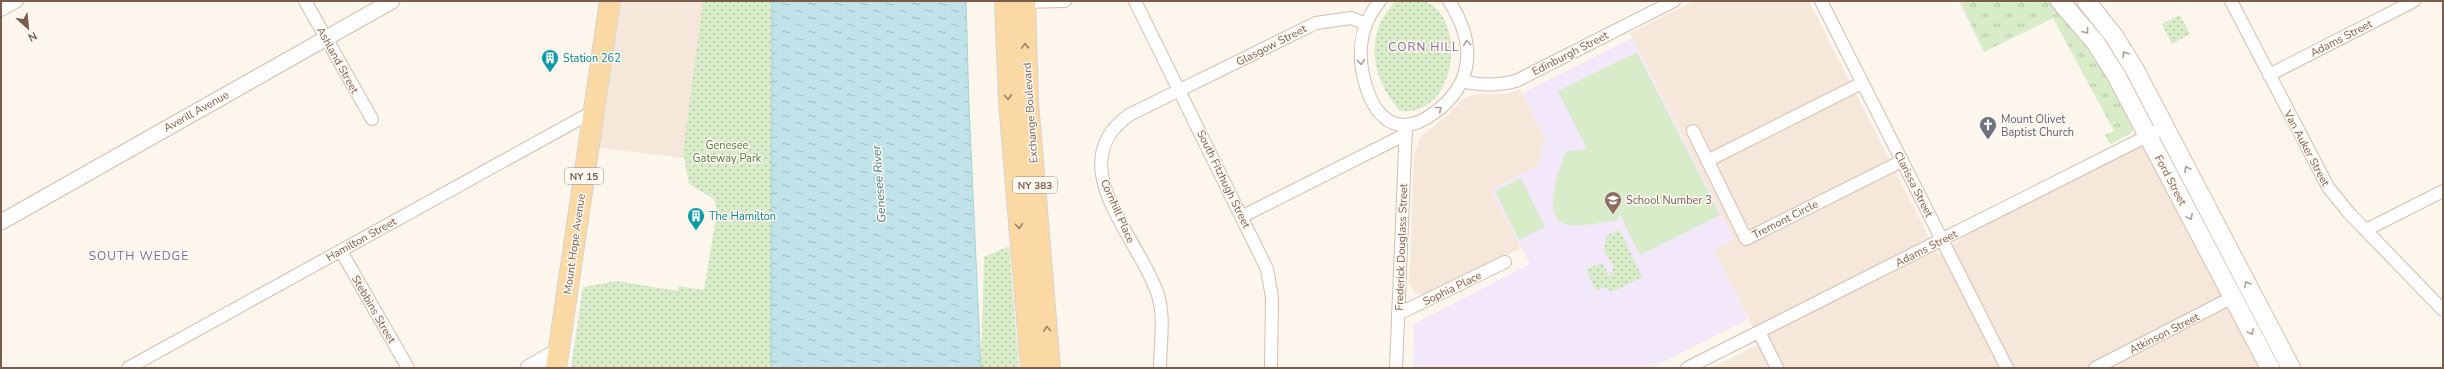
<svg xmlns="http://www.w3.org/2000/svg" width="2444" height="369" font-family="'Nunito Sans',sans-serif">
	<defs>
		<pattern id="grass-tufts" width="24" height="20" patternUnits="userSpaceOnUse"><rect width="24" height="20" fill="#d8ecc9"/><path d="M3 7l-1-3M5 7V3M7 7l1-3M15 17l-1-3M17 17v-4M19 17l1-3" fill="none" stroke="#b4c2a5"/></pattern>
		<pattern id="park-dots" width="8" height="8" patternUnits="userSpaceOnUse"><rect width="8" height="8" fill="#d8ecc9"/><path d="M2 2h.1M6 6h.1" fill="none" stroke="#b4c2a5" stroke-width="1.8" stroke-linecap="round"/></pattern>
		<pattern id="water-ripples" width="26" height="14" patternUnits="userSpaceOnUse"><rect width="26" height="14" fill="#bfe3e8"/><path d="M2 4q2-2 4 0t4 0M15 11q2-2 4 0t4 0" fill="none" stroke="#a0bbbe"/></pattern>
	</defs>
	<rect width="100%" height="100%" fill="#fdf6ec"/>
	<!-- residential -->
	<path fill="#f5e8da" d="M621 1H710L702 160 599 148Z
		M1694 1H1809L1938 255 1998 212 2148 136 2270 368H1712L1761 343 1714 250 1734 239 1630 33Z
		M1520 89 1544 136 1539 165 1491 190 1521 248 1432 292 1419 294 1414 292 1409 284 1414 156 1421 136 1448 115 1464 98 1478 94H1507Z"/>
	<!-- education -->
	<path fill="#f3e8fa" d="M1632 38 1734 239 1714 250 1748 319 1651 368H1413L1414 324 1530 264 1491 190 1539 165 1544 136 1522 93Z"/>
	<!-- grass -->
	<path fill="url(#grass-tufts)" d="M1959 1H2052L2096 56 2134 125 2132 132 2112 144 2109 143 2105 135 2114 131 2053 18 1984 52Z"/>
	<!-- park -->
	<path fill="url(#park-dots)" d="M703 1H772L771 368H571L583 287 617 281 678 291 679 286 704 290 717 211 714 199 689 184 683 152Z
		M1396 1C1404 1 1416 0 1424 1 1467 15 1459 117 1400 111 1371 78 1363 34 1396 1Z
		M2180 15 2190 34 2172 44 2162 24Z
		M1620 230 1642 277 1612 292 1605 287 1596 291 1586 269 1603 263 1609 277 1610 276 1614 267 1604 250 1607 235Z
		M1009 246 1019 368H981L984 257Z"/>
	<!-- pitch -->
	<path fill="#d8ecc9" d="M1637 52 1720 215 1640 255 1620 215 1617 220C1602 222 1585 227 1570 225 1538 221 1560 170 1565 152L1587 149 1558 91Z
		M1521 178 1545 227 1519 240 1495 191Z"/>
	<!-- water -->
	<path fill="url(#water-ripples)" stroke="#a5d3da" d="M772 1H966L969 107 981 368H771Z"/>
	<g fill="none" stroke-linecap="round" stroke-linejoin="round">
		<defs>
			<path id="minor" d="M305 1 372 119
				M1135 1 1267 269 1272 297 1271 368
				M1380 1C1364 20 1358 44 1362 69 1369 110 1392 144 1434 113 1476 83 1475 41 1449 1
				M1821 1 2007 368
				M2231 1 2328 187 2349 213 2443 310
				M1020 2 1065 1
				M1 10 17 1
				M2269 75 2414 1
				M1462 81C1481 86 1497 86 1516 81L1674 1
				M1693 131 1746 239 1902 161
				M1707 161 1862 83
				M1243 216 1406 134
				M2366 230 2443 191
				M341 251 408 368
				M1398 314 1505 262
				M1759 332 1777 368
				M128 368 594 111
				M1160 368C1160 345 1165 318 1158 295 1141 240 1059 165 1129 115L1316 23 1351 18 1366 24
				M1396 368 1406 126
				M1687 368 2165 127
				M2095 368 2233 297"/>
			<path id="tertiary" d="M1 222 392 1
				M528 368 559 350"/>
			<path id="secondary" d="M2060 1 2095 42 2116 75 2270 368
				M2086 1 2114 36 2135 70 2291 368"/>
			<path id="primary" d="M1005 1 1009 101 1031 368
				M1025 1 1028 102 1050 368
				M556 368 610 1"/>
		</defs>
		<!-- minor casing -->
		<use href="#minor" stroke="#d1beb0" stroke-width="14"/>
		<!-- tertiary casing -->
		<use href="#tertiary" stroke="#d1beb0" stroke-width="17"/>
		<!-- secondary casing -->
		<use href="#secondary" stroke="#d6c0b0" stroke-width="20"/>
		<!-- primary casing -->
		<use href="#primary" stroke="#dad1cd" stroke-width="22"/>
		<!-- minor -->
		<use href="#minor" stroke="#fff" stroke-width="12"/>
		<!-- tertiary -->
		<use href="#tertiary" stroke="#fff" stroke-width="15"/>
		<!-- secondary -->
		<use href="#secondary" stroke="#fff" stroke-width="18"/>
		<!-- primary -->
		<use href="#primary" stroke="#fbd9a5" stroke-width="20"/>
	</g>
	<!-- one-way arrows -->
	<defs><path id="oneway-chevron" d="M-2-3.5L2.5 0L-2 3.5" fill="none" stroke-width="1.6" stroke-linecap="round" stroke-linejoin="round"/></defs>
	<g stroke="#af9d94">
		<use href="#oneway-chevron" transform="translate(2086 31) rotate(52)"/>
		<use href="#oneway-chevron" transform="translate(1467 43) rotate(-97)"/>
		<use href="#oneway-chevron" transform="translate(2125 54) rotate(-122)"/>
		<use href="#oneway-chevron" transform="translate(1361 62) rotate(85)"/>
		<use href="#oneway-chevron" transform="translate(1439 109) rotate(-38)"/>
		<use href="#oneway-chevron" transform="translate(2187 169) rotate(-118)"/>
		<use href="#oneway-chevron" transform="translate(2190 217) rotate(62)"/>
		<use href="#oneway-chevron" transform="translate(2247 284) rotate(-118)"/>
		<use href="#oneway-chevron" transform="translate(2251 332) rotate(62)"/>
	</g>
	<g stroke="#a18267">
		<use href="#oneway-chevron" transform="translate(1025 46) rotate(-92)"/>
		<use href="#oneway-chevron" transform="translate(1008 97) rotate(87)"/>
		<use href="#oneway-chevron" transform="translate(1019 226) rotate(85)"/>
		<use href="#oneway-chevron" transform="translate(1047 329) rotate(-95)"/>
	</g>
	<!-- icons -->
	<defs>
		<symbol id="building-pin" viewBox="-11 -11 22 30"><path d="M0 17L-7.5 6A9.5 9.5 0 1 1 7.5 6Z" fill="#0f9aa8" stroke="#fffaf3"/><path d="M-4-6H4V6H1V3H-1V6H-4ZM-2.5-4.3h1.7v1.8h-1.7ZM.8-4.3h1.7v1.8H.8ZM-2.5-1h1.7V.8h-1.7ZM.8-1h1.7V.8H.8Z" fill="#fff"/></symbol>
		<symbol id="church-pin" viewBox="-11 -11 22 30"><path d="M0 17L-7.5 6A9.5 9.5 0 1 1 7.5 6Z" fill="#6b7280" stroke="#fffaf3"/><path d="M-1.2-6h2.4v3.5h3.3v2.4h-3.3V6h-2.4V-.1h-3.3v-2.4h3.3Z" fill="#fff"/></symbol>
		<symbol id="school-pin" viewBox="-11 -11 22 30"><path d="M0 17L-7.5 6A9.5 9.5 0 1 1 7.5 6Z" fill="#8d6e63" stroke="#fffaf3"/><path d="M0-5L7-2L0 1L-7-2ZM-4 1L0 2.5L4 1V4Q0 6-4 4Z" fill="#fff"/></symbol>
	</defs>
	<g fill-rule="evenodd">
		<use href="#building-pin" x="540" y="48" width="20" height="27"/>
		<use href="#church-pin" x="1978" y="115" width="20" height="27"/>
		<use href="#school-pin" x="1603" y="190" width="20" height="27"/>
		<use href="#building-pin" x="686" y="206" width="20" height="27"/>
	</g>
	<g text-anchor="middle" stroke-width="3" stroke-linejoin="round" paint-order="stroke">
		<!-- shield labels -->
		<g fill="#fffaf3" stroke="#a28b7f" stroke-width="1">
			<rect x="565" y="168" width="38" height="16" rx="3"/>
			<rect x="1013" y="177" width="44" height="16" rx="3"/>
		</g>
		<g font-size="10" font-weight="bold" fill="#7a5c4d">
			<text x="584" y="180">NY 15</text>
			<text x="1035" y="189">NY 383</text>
		</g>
		<!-- street labels -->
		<g font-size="11" fill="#7a5c4d" stroke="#fffaf3">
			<text transform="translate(2341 38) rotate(-27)" y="4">Adams Street</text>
			<text transform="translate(1271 45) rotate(-27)" y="4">Glasgow Street</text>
			<text transform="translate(1570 53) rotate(-27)" y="4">Edinburgh Street</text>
			<text transform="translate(338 60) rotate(61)" y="4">Ashland Street</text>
			<text transform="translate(196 111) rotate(-29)" y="4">Averill Avenue</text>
			<text transform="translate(1030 113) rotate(-94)" y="4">Exchange Boulevard</text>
			<text transform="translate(2307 148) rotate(62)" y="4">Van Auker Street</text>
			<text transform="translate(1224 179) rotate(64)" y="4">South Fitzhugh Street</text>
			<text transform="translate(2171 180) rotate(62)" y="4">Ford Street</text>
			<text transform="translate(1914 184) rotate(63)" y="4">Clarissa Street</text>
			<text transform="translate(1118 211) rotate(66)" y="4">Cornhill Place</text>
			<text transform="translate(1785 219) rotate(-27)" y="4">Tremont Circle</text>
			<text transform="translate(361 239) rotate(-29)" y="4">Hamilton Street</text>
			<text transform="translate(574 244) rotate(-82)" y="4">Mount Hope Avenue</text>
			<text transform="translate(1401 247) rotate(-88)" y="4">Frederick Douglass Street</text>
			<text transform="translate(1926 248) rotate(-27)" y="4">Adams Street</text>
			<text transform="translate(1452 288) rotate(-26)" y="4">Sophia Place</text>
			<text transform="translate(374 309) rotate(60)" y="4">Stebbins Street</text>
			<text transform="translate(2164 333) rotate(-27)" y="4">Atkinson Street</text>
		</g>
		<!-- culture labels -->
		<g font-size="11" fill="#0d838f" stroke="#fffaf3" text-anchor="start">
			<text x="563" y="62">Station 262</text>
			<text x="709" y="220">The Hamilton</text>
		</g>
		<!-- worship labels -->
		<g font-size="11" fill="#5b616d" stroke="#fffaf3" text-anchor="start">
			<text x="2001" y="123">Mount Olivet<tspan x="2001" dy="13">Baptist Church</tspan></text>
		</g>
		<!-- park labels -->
		<g font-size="11" fill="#537a41" stroke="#fffaf3">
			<text x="727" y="149">Genesee<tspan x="727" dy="13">Gateway Park</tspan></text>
		</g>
		<!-- education labels -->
		<g font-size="11" fill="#785e54" stroke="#fffaf3" text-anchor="start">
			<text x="1626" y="204">School Number 3</text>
		</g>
		<!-- neighbourhood labels -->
		<g font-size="12" letter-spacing="1" fill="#846695" stroke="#fffaf3">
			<text x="1424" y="51">CORN HILL</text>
			<text x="139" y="260">SOUTH WEDGE</text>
		</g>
		<!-- water labels -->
		<g font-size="12" font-style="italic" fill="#437c86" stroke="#fffaf3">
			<text transform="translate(879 184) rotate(-94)" y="4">Genesee River</text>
		</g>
	</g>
	<!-- border -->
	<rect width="2444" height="369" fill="none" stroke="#7a5c4d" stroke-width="4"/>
	<!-- north arrow -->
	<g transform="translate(28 28) rotate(153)" stroke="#fffaf3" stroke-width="3" paint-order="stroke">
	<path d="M0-3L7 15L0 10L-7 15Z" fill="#7a5c4d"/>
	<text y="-6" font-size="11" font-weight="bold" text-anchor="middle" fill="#7a5c4d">N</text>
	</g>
</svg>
